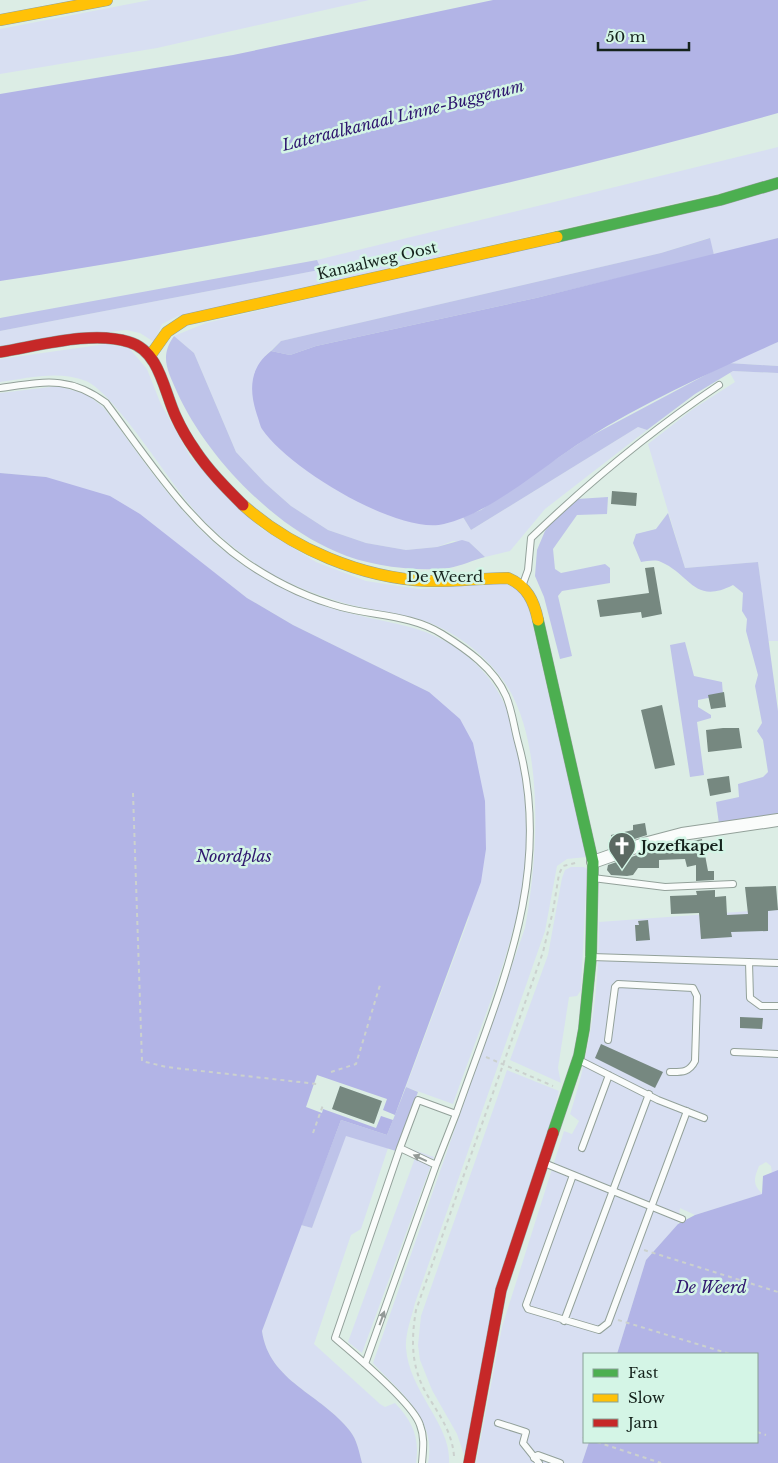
<svg xmlns="http://www.w3.org/2000/svg" width="778" height="1463" font-family="'Libre Baskerville',serif">
	<rect width="100%" height="100%" fill="#dcede5"/>
	<!-- green -->
	<path fill="#d8dff2" d="M150 0H369L157 48 0 74V29Z
		M778 147V180L178 316 162 324 154 342 140 333 126 330 0 346V331L319 270 321 269 317 260Z
		M778 189V238L714 255 709 238 661 253 281 341 265 356 444 524 463 517 471 530 638 427 647 430 545 509 510 551 485 557 469 542 453 541 437 547 406 550 366 543 328 530 291 506 265 483 236 452 194 353 174 336 206 323Z
		M778 342V366L728 363Z
		M106 344 129 348 147 369 160 402 191 458 260 528 316 562 366 581 419 589 502 583 516 588 527 601 586 857 567 859 557 866 545 931 415 1303C412 1316 405 1334 406 1348 409 1392 452 1425 449 1463H428C437 1418 400 1393 373 1363L525 928C538 859 546 740 503 680 481 650 448 626 411 617 390 612 368 609 347 604 313 594 276 580 248 558 227 543 206 525 190 505 167 478 113 392 86 381 59 370 28 378 0 382V359Z
		M733 371 778 373V641H768L758 562 685 568 648 444 693 409 735 382 730 373Z
		M59 386 88 395 104 408C147 464 186 528 246 567 279 589 314 605 353 614 387 623 420 625 450 644 475 659 496 682 507 710 525 756 531 842 522 890 509 963 477 1034 453 1104L406 1087 469 918 429 692 293 625 247 598 215 574 46 477 0 473V393Z
		M571 867H584L587 869 581 990 577 996 569 997 558 1068 561 1083 510 1060 548 955 562 878 565 870Z
		M778 909V1170L772 1173 771 1166 766 1162 759 1166C754 1178 752 1185 763 1194L695 1215 680 1208 678 1224 646 1260 617 1354H584V1442H589L582 1463H476L502 1327 564 1131 572 1134 579 1121 570 1114C591 1049 599 990 599 922Z
		M507 1070 559 1091 464 1455 457 1434 432 1390 420 1360 418 1345 421 1316Z
		M346 1135 388 1148 361 1229 351 1235 314 1344 380 1404 385 1407 395 1403C412 1421 420 1437 416 1463H362C359 1451 357 1440 350 1431 322 1394 269 1382 262 1331L301 1225 312 1228Z
		M411 1149 434 1157 362 1353 348 1342 415 1158 404 1152Z"/>
	<!-- forest -->
	<path fill="#bec3e9" d="M710 238 714 255 536 298 316 346 290 355 271 351 281 341 661 253Z
		M317 260 321 269 319 270 0 331V318Z
		M174 336 194 353 236 452 265 483 291 506 328 530 366 543 406 550 437 547 462 540 469 542 485 557C473 560 461 566 449 568 415 572 368 566 337 552 272 525 206 456 177 392 168 371 159 357 174 336Z
		M728 363 778 366V373L733 371 695 394 647 430 638 427 471 530 463 517 481 510 587 438Z
		M608 497 607 514 577 515 553 549 555 569 561 573 605 564 610 568V583L562 591 558 596 572 656 560 659 544 597 535 576 537 550 545 531 559 513 577 499Z
		M668 513 685 568 758 562 778 711V814L719 824 716 802 739 797 738 784 763 777 768 772 763 740 757 731 762 723 755 686 758 675 746 631 747 619 742 611 743 593 733 585C694 605 691 575 661 562 656 559 647 561 641 562L633 543 636 534 656 529Z
		M685 642 694 676 722 682 723 695 698 700V707L711 715V718L697 722 704 775 690 777 670 645Z
		M406 1087 418 1092 396 1151 346 1136 312 1228 301 1225 341 1120 387 1135Z"/>
	<!-- water -->
	<path fill="#b2b4e6" d="M493 0H778V113C522 185 263 241 0 281V94L233 55Z
		M778 238V342C714 371 646 401 586 439 544 465 492 513 444 524 398 535 288 468 262 429 260 426 259 420 257 415 249 391 249 368 271 351L290 355 316 346 536 298Z
		M0 473 46 477 110 496 140 514 247 598 293 625 429 692 460 719 473 743 485 801 486 849 481 882 395 1115 383 1110 387 1099 317 1075 306 1107 322 1113 323 1109 376 1128 381 1116 393 1120 387 1135 341 1120 262 1331C269 1382 322 1394 350 1431 357 1440 359 1451 362 1463H0Z
		M778 1170V1463H582L589 1442H757V1354H617L646 1260 678 1224 695 1215 762 1194 763 1176Z"/>
	<!-- building -->
	<path fill="#768880" d="M612 491 637 493 636 506 611 504Z
		M654 567 662 614 642 618 641 612 600 617 597 600 649 593 645 568Z
		M724 692 726 707 711 709 708 695Z
		M662 705 675 765 655 769 641 710Z
		M723 728H739L742 748 708 752 706 730Z
		M729 776 731 792 710 796 707 779Z
		M645 823 647 835 613 846 611 835 633 830V825Z
		M702 839 708 871H714V880L696 881V865L687 867 685 859 659 860V868H638L633 875 627 876 611 875 607 870 608 865 646 852Z
		M776 886 778 910 768 911V931L731 932 732 937 701 939 699 913 671 914 670 896 697 895 696 891 715 890V897L726 896 727 915 748 914 745 887Z
		M648 920 650 940 636 941 635 925H639L638 921Z
		M740 1017 763 1018 762 1029 740 1028Z
		M601 1044 663 1072 655 1088 595 1058Z
		M340 1086 382 1101 374 1124 332 1109Z"/>
	<g fill="none" stroke-linecap="round" stroke-linejoin="round">
		<defs>
			<path id="lane" d="M0 388C43 382 69 375 106 403 148 459 188 523 247 563 275 582 308 598 341 607 374 616 412 615 442 634 466 649 494 668 506 696 512 710 514 727 518 742 555 874 499 991 456 1114L418 1100 400 1148
				M523 584 528 570 531 538C589 482 652 430 719 385
				M593 878 665 887 733 884
				M592 957 778 963
				M749 962 750 998 761 1006H778
				M608 1040 615 987 618 984 693 988 697 996 695 1061C689 1073 681 1072 670 1072
				M734 1052 778 1054
				M579 1060 658 1100 704 1118
				M582 1148 609 1075
				M544 1163 682 1219
				M436 1165 456 1114
				M573 1175 526 1305 528 1309 599 1330 608 1323 687 1111
				M564 1321 649 1094
				M365 1364 436 1165 400 1148 335 1338C354 1354 413 1403 420 1425 425 1438 423 1450 422 1463
				M498 1423 526 1432 523 1443 539 1463
				M534 1458 538 1455 560 1463"/>
			<path id="street" d="M593 862 644 844 682 834 778 820"/>
			<path id="fast" d="M557 237 720 200 778 183
				M538 620 593 862 591 957 584 1029 579 1056 553 1133"/>
			<path id="slow" d="M0 20 107 0
				M150 356 167 332 185 320 557 237
				M243 505C292 549 362 578 428 581 454 582 481 578 508 578 527 586 534 601 538 620"/>
			<path id="jam" d="M0 352C38 346 92 330 129 342 160 351 164 392 176 417 181 428 188 440 195 450 209 471 226 488 243 505
				M469 1463 501 1290 553 1133"/>
		</defs>
		<!-- lane casing -->
		<use href="#lane" stroke="#93a19a" stroke-width="8"/>
		<!-- street casing -->
		<use href="#street" stroke="#93a19a" stroke-width="14"/>
		<!-- fast casing -->
		<use href="#fast" stroke="#93a19a" stroke-width="12"/>
		<!-- slow casing -->
		<use href="#slow" stroke="#93a19a" stroke-width="12"/>
		<!-- jam casing -->
		<use href="#jam" stroke="#93a19a" stroke-width="12"/>
		<!-- path -->
		<path stroke="#cbd1ce" stroke-width="2" stroke-dasharray="4 4" stroke-linecap="butt" d="M133 793 142 1061 166 1067 317 1084
			M486 1057 553 1086
			M331 1072 356 1064 380 985
			M313 1133 323 1105
			M644 1250 778 1292
			M618 1320 730 1354
			M757 1432 766 1435
			M583 1437 584 1438
			M597 1442 661 1463
			M454 1456C452 1431 438 1413 426 1393 411 1366 411 1340 416 1310L543 952 553 911 559 874 563 866 579 862"/>
		<!-- lane -->
		<use href="#lane" stroke="#fafcfb" stroke-width="6"/>
		<!-- street -->
		<use href="#street" stroke="#fafcfb" stroke-width="12"/>
		<!-- fast -->
		<use href="#fast" stroke="#4caf50" stroke-width="11"/>
		<!-- slow -->
		<use href="#slow" stroke="#ffc107" stroke-width="11"/>
		<!-- jam -->
		<use href="#jam" stroke="#c62828" stroke-width="11"/>
	</g>
	<!-- one-way arrows -->
	<defs><path id="oneway-solid" d="M-6-.8H1V-3.2L6.5 0L1 3.2V.8H-6Z" transform="scale(1.25)"/></defs>
	<g fill="#939a97">
		<use href="#oneway-solid" transform="translate(420 1158) rotate(-155)"/>
		<use href="#oneway-solid" transform="translate(382 1318) rotate(-70)"/>
	</g>
	<!-- icons -->
	<defs>
		<symbol id="church-pin" viewBox="-11 -11 22 30"><path d="M0 17L-7.5 6A9.5 9.5 0 1 1 7.5 6Z" fill="#5b6962" stroke="#d4f5e6"/><path d="M-1.2-6h2.4v3.5h3.3v2.4h-3.3V6h-2.4V-.1h-3.3v-2.4h3.3Z" fill="#fff"/></symbol>
	</defs>
	<g fill-rule="evenodd">
		<use href="#church-pin" x="606" y="830" width="32" height="43"/>
	</g>
	<g text-anchor="middle" stroke-width="5" stroke-linejoin="round" paint-order="stroke">
		<!-- street labels -->
		<g font-size="15" fill="#15221c" stroke="#d4f5e6">
			<text transform="translate(377 261) rotate(-13)" y="5">Kanaalweg Oost</text>
			<text x="445" y="582">De Weerd</text>
		</g>
		<!-- poi labels -->
		<g font-size="15" font-weight="bold" fill="#15221c" stroke="#d4f5e6" text-anchor="start">
			<text x="641" y="851">Jozefkapel</text>
		</g>
		<!-- water labels -->
		<g font-size="16" font-style="italic" fill="#2f176f" stroke="#d4f5e6">
			<text transform="translate(403 115) rotate(-14)" y="6">Lateraalkanaal Linne-Buggenum</text>
			<text x="234" y="862">Noordplas</text>
			<text x="711" y="1293">De Weerd</text>
		</g>
	</g>
	<!-- legend -->
	<rect x="583" y="1353" width="175" height="90" fill="#d4f5e6" stroke="#88a195"/>
	<rect x="593" y="1369" width="25" height="8" fill="#4caf50" stroke="#88a195"/>
	<text x="628" y="1378" font-size="15" fill="#15221c">Fast</text>
	<rect x="593" y="1394" width="25" height="8" fill="#ffc107" stroke="#88a195"/>
	<text x="628" y="1403" font-size="15" fill="#15221c">Slow</text>
	<rect x="593" y="1419" width="25" height="8" fill="#c62828" stroke="#88a195"/>
	<text x="628" y="1428" font-size="15" fill="#15221c">Jam</text>
	<!-- scale -->
	<path d="M598 42v8h91v-8" fill="none" stroke="#15221c" stroke-width="2.5"/>
	<text x="606" y="42" font-size="15" fill="#15221c" stroke="#d4f5e6" stroke-width="4" paint-order="stroke">50 m</text>
</svg>
